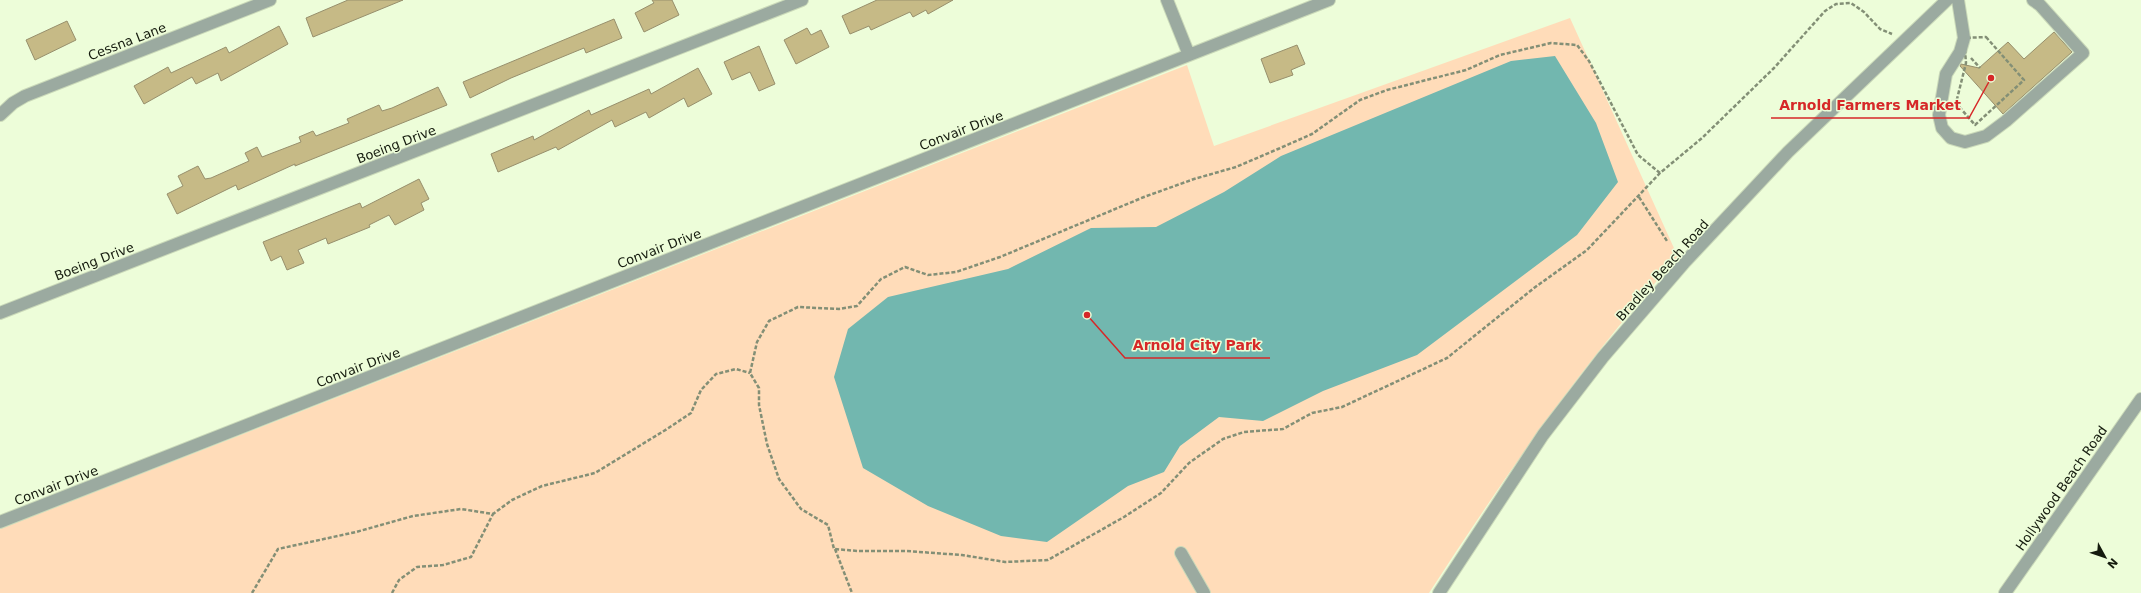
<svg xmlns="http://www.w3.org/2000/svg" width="2141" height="593" font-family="'DejaVu Sans',sans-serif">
	<rect width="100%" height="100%" fill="#edfdd9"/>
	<!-- green -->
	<path fill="#ffdcb9" d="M1570 18 1678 257C1584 361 1505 476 1429 593H0V529L1187 65 1214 146Z"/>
	<!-- water -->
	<path fill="#72b7af" d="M1555 56 1596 123 1618 182 1577 235 1417 355 1323 391 1263 421 1219 417 1180 446 1164 472 1128 486 1047 542 1001 536 928 506 863 468 834 377 848 329 888 297 1008 269 1091 228 1156 227 1224 192 1281 156 1511 61Z"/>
	<!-- building -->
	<path fill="#c6ba86" stroke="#978f6c" d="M348 0H403L313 37 306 18Z
		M652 0H672L679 15 644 32 635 13 654 3Z
		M877 0H953L928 14 926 10 913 17 910 12 871 30 869 26 850 34 842 16Z
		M614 19 622 38 586 53 584 48 511 78 470 98 463 82Z
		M67 21 76 40 35 60 26 40Z
		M279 26 288 44 221 81 218 73 196 84 192 77 144 104 134 86 168 67 171 73 226 47 229 53Z
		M807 28 811 35 821 30 829 47 796 64 784 40Z
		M2054 32 2072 52 2003 114 1960 66 1961 64 1979 68 2008 42 2024 59Z
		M1297 45 1305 64 1291 70 1293 75 1270 83 1261 59Z
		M759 46 775 84 759 91 750 72 732 80 724 62Z
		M698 68 712 94 688 107 684 98 649 118 646 112 615 127 612 120 558 150 556 147 498 172 491 154 533 136 534 140 589 110 591 115 649 89 651 94Z
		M438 87 447 105 295 166V164L238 190 236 185 177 214 167 194 183 186 178 176 198 166 205 179 211 178 249 161 245 153 257 147 262 157 301 142 299 137 313 131 316 136 349 123 347 119 379 105 382 111 392 108Z
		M419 179 429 199 421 203 424 210 395 225 389 215 369 225 370 227 328 244 326 238 298 250 304 263 287 270 281 256 271 261 263 242 360 203 362 208Z"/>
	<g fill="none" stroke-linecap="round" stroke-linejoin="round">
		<defs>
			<path id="minor" d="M1167 0 1189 55
				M1958 0 1964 38 1960 52 1946 74 1939 115 1942 128 1951 138 1965 142 1986 136 2006 121 2083 53 2040 5 2033 0
				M0 115 13 103 25 96 270 0
				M0 313 802 0
				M0 522 1329 0
				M1181 553 1204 593
				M1439 593 1543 435 1603 357 1684 263 1788 152 1947 0
				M2005 593 2141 399"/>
		</defs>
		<!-- minor casing -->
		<use href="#minor" stroke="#cad9b9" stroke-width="14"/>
		<!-- path -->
		<path stroke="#838f76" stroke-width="2.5" stroke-dasharray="4 2" stroke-linecap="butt" d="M1986 37 2024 80 1975 125 1956 103 1966 63 1964 38Z
			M1971 58 1980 68
			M1660 173 1638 155 1589 61 1577 45 1551 43 1500 55 1466 70 1387 90 1360 100 1312 134 1278 149 1236 167 1194 179 1144 197 1000 257 956 272 928 275 905 267 881 279 857 306 839 309 798 307 769 321 757 342 750 373 759 388V405L767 444 779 479 801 509 828 525 834 549 858 551H906L962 555 1005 562 1048 560 1124 517 1161 493 1189 463 1223 439 1244 432 1283 429 1312 413 1342 407 1447 358 1534 288 1587 250 1660 173 1702 138 1774 68 1825 11 1836 4 1851 3 1864 12 1880 29 1892 34
			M1639 197 1667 241
			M835 549 852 593
			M252 593 278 549 356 532 413 516 461 509 493 514 512 500 542 486 595 473 667 429 691 413 701 390 716 374 736 369 750 373
			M392 593 399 580 417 567 443 565 471 557 493 514"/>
		<!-- minor -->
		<use href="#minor" stroke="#9baaa0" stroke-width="12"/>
	</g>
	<g text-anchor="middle" stroke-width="3" stroke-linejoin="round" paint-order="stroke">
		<!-- street labels -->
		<g font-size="13" fill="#151b0e" stroke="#edfdd9">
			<text transform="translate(127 41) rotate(-21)" y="5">Cessna Lane</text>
			<text transform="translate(961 130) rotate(-21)" y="5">Convair Drive</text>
			<text transform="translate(396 144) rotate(-21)" y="5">Boeing Drive</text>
			<text transform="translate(659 248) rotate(-21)" y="5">Convair Drive</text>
			<text transform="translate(94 261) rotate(-21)" y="5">Boeing Drive</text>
			<text transform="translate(1662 270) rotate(-48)" y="5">Bradley Beach Road</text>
			<text transform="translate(358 367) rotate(-21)" y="5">Convair Drive</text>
			<text transform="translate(56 485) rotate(-21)" y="5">Convair Drive</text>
			<text transform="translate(2061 488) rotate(-55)" y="5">Hollywood Beach Road</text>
		</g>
	</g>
	<!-- callouts -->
	<path fill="none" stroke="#d62828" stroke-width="1.5" d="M1991 78L1969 118H1771M1087 315L1125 358H1270"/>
	<g fill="#d62828" stroke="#edfdd9" stroke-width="1.5">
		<circle cx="1991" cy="78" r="4"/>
		<circle cx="1087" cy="315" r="4"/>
	</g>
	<g font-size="14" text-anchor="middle" font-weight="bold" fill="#d62828" stroke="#edfdd9" stroke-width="3" stroke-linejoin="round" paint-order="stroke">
		<text x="1870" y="110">Arnold Farmers Market</text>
		<text x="1197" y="350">Arnold City Park</text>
	</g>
	<!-- north arrow -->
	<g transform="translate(2105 557) rotate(130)" stroke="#edfdd9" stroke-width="3" paint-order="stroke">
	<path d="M0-3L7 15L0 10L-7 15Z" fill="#151b0e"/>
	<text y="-6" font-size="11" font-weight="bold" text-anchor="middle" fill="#151b0e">N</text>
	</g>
</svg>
